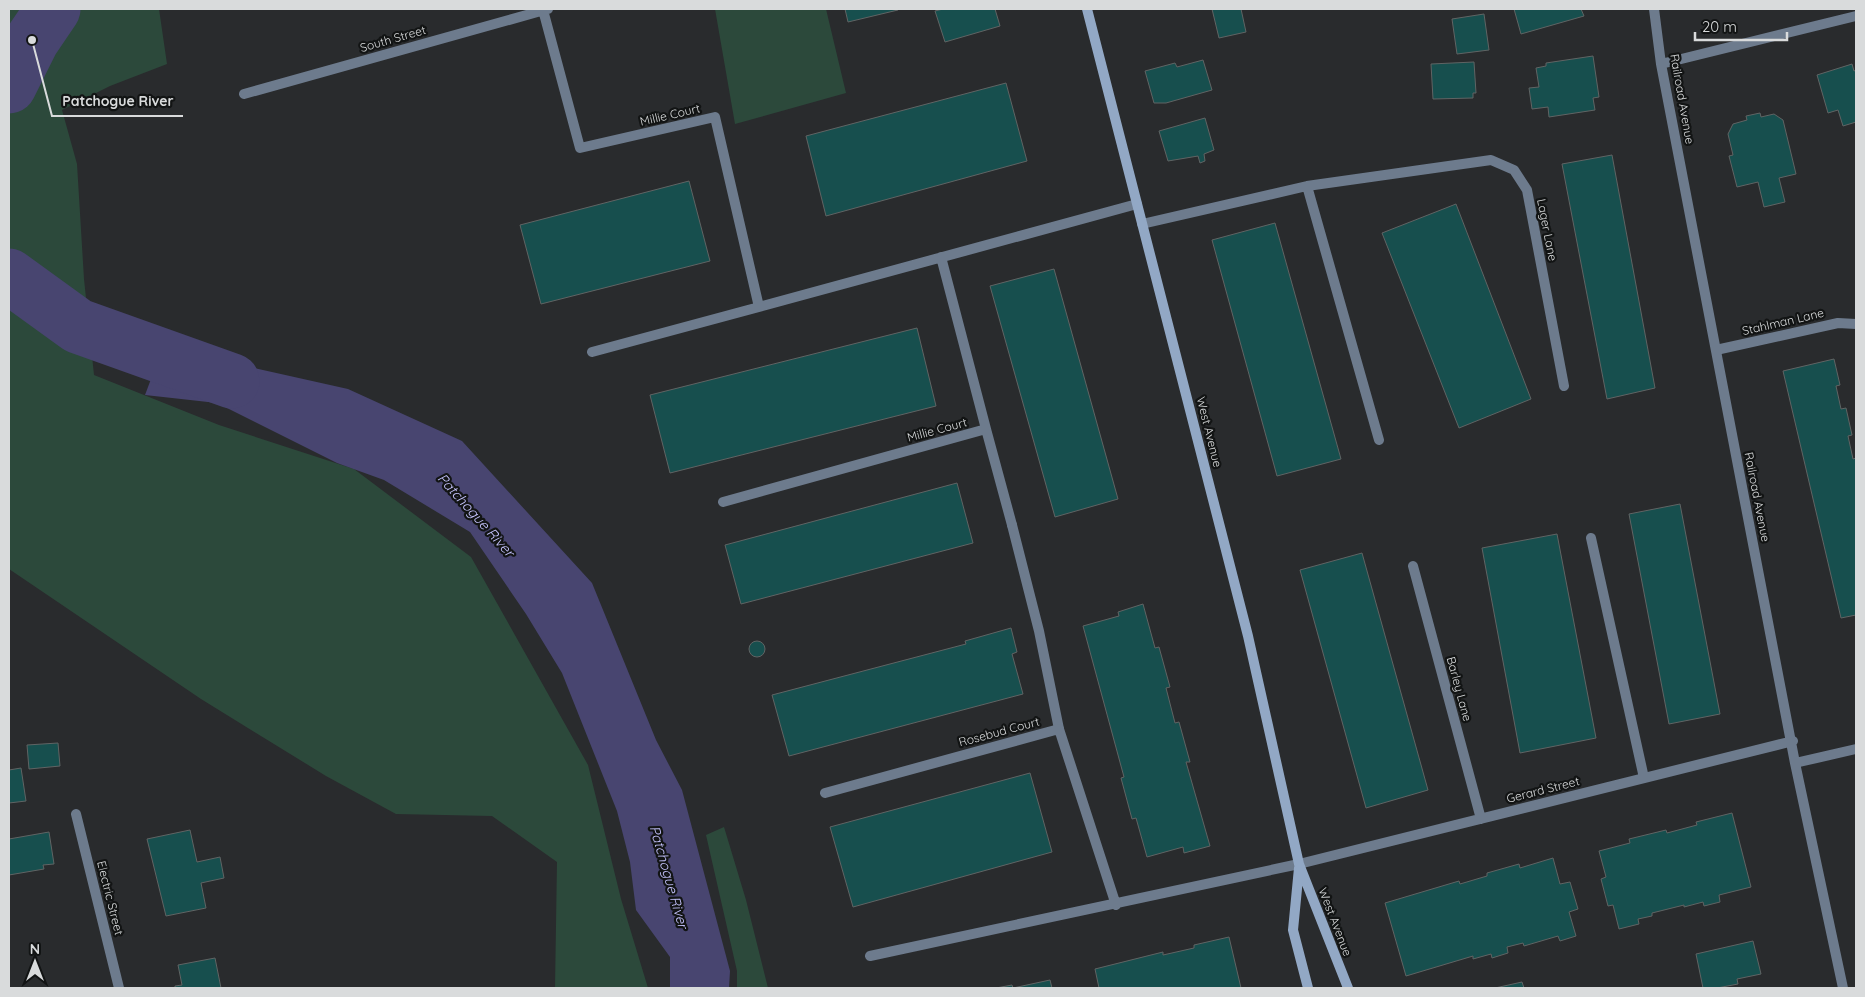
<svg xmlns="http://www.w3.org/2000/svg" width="1865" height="997" font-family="Quicksand,sans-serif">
	<rect width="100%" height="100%" fill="#292b2d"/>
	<!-- green -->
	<path fill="#2c493b" d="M9 9H159L167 64 110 86 62 110 77 164 84 279 94 375 219 425 354 469 471 557 588 765 621 899 648 988H555L557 862 492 816 396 814 326 776 201 699 9 569Z
		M715 9H826L846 93 735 124Z
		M724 827 746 900 768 988H737V971L706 835Z"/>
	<!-- water -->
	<path fill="#484570" d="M160 355 204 357 348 389 462 441 592 583 656 740 682 790 730 971 729 988H670V957L636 910 630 862 617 811 562 673 526 614 470 532 384 480 337 463 217 403 145 395Z"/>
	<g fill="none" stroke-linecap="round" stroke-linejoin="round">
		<!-- river -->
		<path stroke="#484570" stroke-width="55" d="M9 86 32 40 53 9
			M9 276 78 326 232 381"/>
	</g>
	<!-- building -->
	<path fill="#174f4e" stroke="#606464" d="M845 9H897L898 10 848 22Z
		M943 9H995L1000 26 945 42 935 11Z
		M1212 9H1241L1246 32 1219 38Z
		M1514 9H1581L1584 16 1521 34Z
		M1484 14 1489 50 1457 54 1452 19Z
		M1593 56 1599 97 1593 98 1595 110 1549 117 1548 107 1532 109 1529 88 1539 87 1536 68 1546 66V63Z
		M1203 60 1212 90 1166 103H1154L1145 71 1175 63 1177 67Z
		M1474 62 1476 93H1473V98L1433 99 1431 64Z
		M1852 64 1854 71 1856 70V122L1843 126 1838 110 1828 113 1817 75Z
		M1006 83 1027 161 826 216 806 136Z
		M1760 113 1761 117 1774 114 1783 120 1796 174 1779 178 1785 202 1764 207 1758 182 1737 187 1729 156 1733 155 1728 134 1733 124 1747 120 1746 116Z
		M1205 118 1214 150 1204 154 1205 161 1200 163 1198 156 1168 161 1159 131Z
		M1612 155 1655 388 1607 399 1562 164Z
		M689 181 710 261 541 304 520 225Z
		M1456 204 1531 399 1459 428 1382 233Z
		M1275 223 1341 459 1277 476 1212 240Z
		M1054 269 1118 499 1055 517 990 286Z
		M917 328 936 406 670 473 650 395Z
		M1834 359 1840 385 1836 386 1841 409 1846 408 1852 435 1848 436 1853 459 1856 458V615L1841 618 1783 371Z
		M957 483 973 543 741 604 725 545Z
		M1680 504 1720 714 1669 724 1629 514Z
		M1557 534 1596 738 1520 753 1482 548Z
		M1362 553 1428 790 1366 808 1300 570Z
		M1143 604 1155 648 1159 647 1170 687 1166 688 1175 723 1179 722 1190 762H1186L1210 846 1184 853 1183 847 1147 857 1136 818 1132 819 1121 778 1124 777 1083 626 1119 616 1118 612Z
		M1011 628 1017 652 1012 654 1023 694 789 756 772 695 966 644 965 641Z
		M749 649a8 8 0 1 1 16 0a8 8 0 1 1-16 0Z
		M58 743 60 766 29 769 27 745Z
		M21 768 26 801 9 803V770Z
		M1030 773 1052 852 853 907 830 827Z
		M1732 813 1751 887 1719 895 1720 902 1704 906 1703 902 1684 907V905L1652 913V916L1638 919 1639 924 1619 929 1613 905 1608 906 1601 879 1606 877 1599 851 1630 843 1629 839 1666 830 1667 833 1697 825 1696 822Z
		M190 830 197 862 220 857 224 878 201 883 206 908 166 916 147 839Z
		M49 832 54 864 43 865 44 869 9 875V839Z
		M1553 858 1560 884 1570 882 1578 909 1569 912 1576 936 1560 941 1558 936 1524 946 1523 943 1507 947 1508 953 1492 958 1491 954 1473 959V956L1406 976 1385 903 1459 881 1460 884 1487 876V873L1519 864 1520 868Z
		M1229 937 1241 988H1099L1095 969 1163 952V955L1194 948V945Z
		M1753 941 1761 974 1737 979 1738 984 1717 988H1703L1696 954Z
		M215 958 221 988H175V986L182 985 178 965Z
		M1050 980 1052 988H996L1012 985 1013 988Z
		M1522 982 1524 988H1495Z"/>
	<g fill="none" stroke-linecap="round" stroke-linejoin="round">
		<!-- service -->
		<path stroke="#6d7b8d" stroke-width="10" d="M1012 525 1039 631 1059 729"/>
		<!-- minor -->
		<path stroke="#6d7b8d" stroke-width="10" d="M1654 9 1661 64 1795 763 1843 988
			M543 10 580 148 715 117 759 307 1137 204
			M1661 64 1856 16
			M244 94 548 9
			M1307 186 1379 440
			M1142 224 1307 186 1491 160 1514 170 1527 190 1564 386
			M1716 350 1838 323 1856 324
			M592 352 759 307
			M986 429 1012 525
			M723 502 986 429 941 257
			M1591 538 1644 778
			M1413 566 1481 819
			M1795 763 1856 749
			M825 793 1059 729 1116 905
			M76 814 119 988
			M870 956 1299 864 1793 741"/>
		<!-- secondary -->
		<path stroke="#92a8c5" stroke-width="10" d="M1087 9 1248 636 1299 864 1348 988
			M1299 868 1293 930 1308 988"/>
	</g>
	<g text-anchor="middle" stroke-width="4.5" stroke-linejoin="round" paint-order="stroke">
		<!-- street labels -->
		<g font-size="12" fill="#d9dbdc" stroke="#121414">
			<text transform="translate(393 39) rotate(-16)" y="4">South Street</text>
			<text transform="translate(1682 99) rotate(80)" y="4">Railroad Avenue</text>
			<text transform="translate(670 115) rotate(-13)" y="4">Millie Court</text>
			<text transform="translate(1547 230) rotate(79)" y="4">Lager Lane</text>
			<text transform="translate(1783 322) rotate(-13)" y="4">Stahlman Lane</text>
			<text transform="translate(937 430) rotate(-15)" y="4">Millie Court</text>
			<text transform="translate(1209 432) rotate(76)" y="4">West Avenue</text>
			<text transform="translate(1757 497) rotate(79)" y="4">Railroad Avenue</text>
			<text transform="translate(1459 689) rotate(75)" y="4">Barley Lane</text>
			<text transform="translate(999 732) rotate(-15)" y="4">Rosebud Court</text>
			<text transform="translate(1543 790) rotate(-14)" y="4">Gerard Street</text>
			<text transform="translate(110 898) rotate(76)" y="4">Electric Street</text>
			<text transform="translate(1335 922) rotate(69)" y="4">West Avenue</text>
		</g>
		<!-- water labels -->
		<g font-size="14" font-style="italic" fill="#c5c3fd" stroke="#121414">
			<text transform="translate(476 515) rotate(48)" y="5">Patchogue River</text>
			<text transform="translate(669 877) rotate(74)" y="5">Patchogue River</text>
		</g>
	</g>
	<!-- callouts -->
	<path fill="none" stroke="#d9dbdc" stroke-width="2" d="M32 40L52 116H183"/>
	<circle fill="#d9dbdc" stroke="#121414" stroke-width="2" cx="32" cy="40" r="5"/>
	<g font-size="14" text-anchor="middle" font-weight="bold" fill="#d9dbdc" stroke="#121414" stroke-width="4.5" stroke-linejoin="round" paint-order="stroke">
		<text x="118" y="106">Patchogue River</text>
	</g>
	<!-- border -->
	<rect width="1865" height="997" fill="none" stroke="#d9dbdc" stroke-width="20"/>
	<!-- north arrow -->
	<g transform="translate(35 962)" stroke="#121414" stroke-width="4" paint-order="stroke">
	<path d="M0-4L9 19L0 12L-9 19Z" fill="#d9dbdc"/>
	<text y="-8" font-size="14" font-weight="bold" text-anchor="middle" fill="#d9dbdc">N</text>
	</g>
	<!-- scale -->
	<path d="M1695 32v8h92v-8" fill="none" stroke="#d9dbdc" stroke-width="2.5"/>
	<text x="1702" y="32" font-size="15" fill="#d9dbdc" stroke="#121414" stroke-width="4" paint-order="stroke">20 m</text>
</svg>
